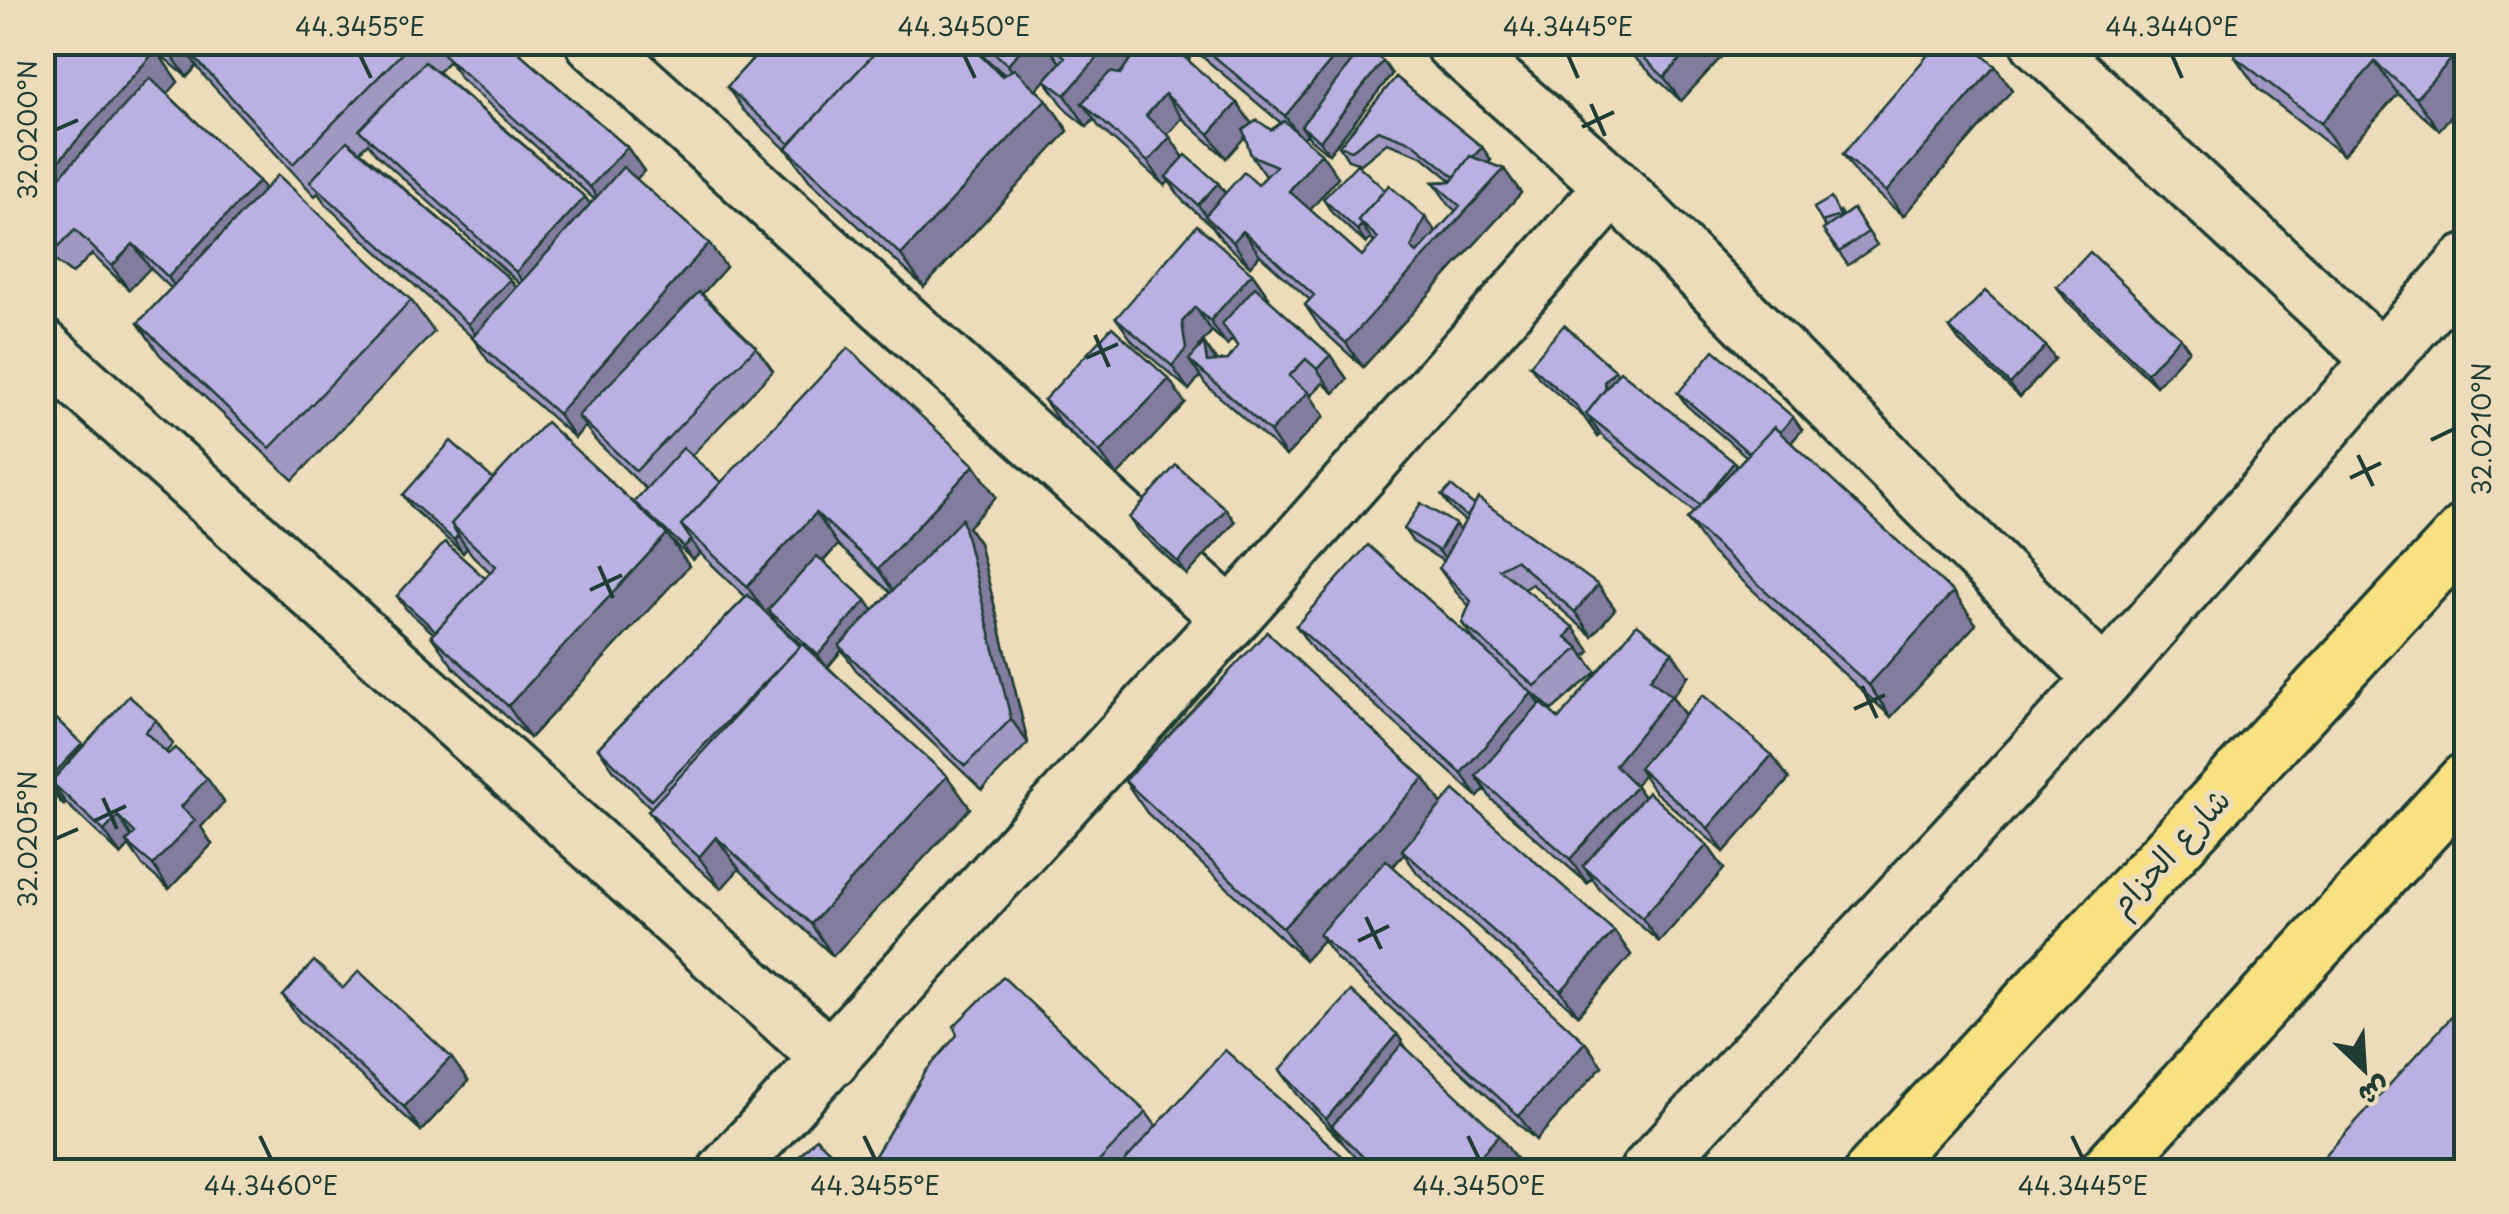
<svg xmlns="http://www.w3.org/2000/svg" width="2509" height="1214" font-family="'Playpen Sans','Playpen Sans Arabic',sans-serif">
	<rect width="100%" height="100%" fill="#eddcb9"/>
	<filter id="ink" filterUnits="userSpaceOnUse"><feTurbulence type="fractalNoise" baseFrequency=".01" numOctaves="2"/><feDisplacementMap in="SourceGraphic" scale="20" xChannelSelector="R" yChannelSelector="G"/><feConvolveMatrix kernelMatrix="1 2 1 2 8 2 1 2 1" color-interpolation-filters="sRGB"/></filter>
	<g filter="url(#ink)">
		<g fill="none" stroke-linecap="round" stroke-linejoin="round">
			<defs>
				<path id="minor" d="M594 42 1231 618
					M1452 42 1614 186 2104 679
					M2039 42 2382 360
					M42 347 831 1059
					M726 1172 1231 618 1614 186
					M1648 1172 2104 679 2466 263"/>
				<path id="major" d="M1873 1172 2466 532
					M2107 1172 2466 781"/>
			</defs>
			<!-- minor casing -->
			<use href="#minor" stroke="#1f3d34" stroke-width="62"/>
			<!-- major casing -->
			<use href="#major" stroke="#1f3d34" stroke-width="62"/>
			<!-- minor -->
			<use href="#minor" stroke="#eddcb9" stroke-width="55"/>
			<!-- major -->
			<use href="#major" stroke="#f9e181" stroke-width="55"/>
		</g>
		<!-- wall -->
		<path fill="#a098c2" stroke="#1f3d34" stroke-width="2.5" fill-rule="evenodd" d="M42 42 156 50 151 42H507L627 147 644 171 636 179 726 267 702 294 756 347 773 371 691 456 721 482 974 465 996 497 968 527 979 543 1028 743 982 790 856 670 842 650 828 667 970 808 833 956 739 869 721 889 671 843 648 811 651 808 615 772 598 748 746 597 700 553 693 560 670 539 689 566 530 738 454 668 431 636 433 633 406 609 397 596 485 578 490 572 473 556 467 548 463 553 412 508 403 495 493 479 639 509 634 502 646 489 595 440 585 426 575 438 489 362 472 337 327 206 318 193 315 196 204 76 197 66 187 77 156 51 178 82 167 94 259 181 265 190 411 300 434 332 293 480 160 355 138 323 171 288 150 268 129 290 92 254 72 274 42 251ZM449 61 460 78 594 199 590 204 585 197 438 72ZM368 143 376 154 520 284 516 288 510 279 360 151ZM838 545 891 593 873 611 866 600 823 562ZM772 615 777 623 802 645 800 646 770 617Z
			M768 42H1181L1190 56 1189 61 1251 124 1271 130 1281 123 1185 42H1369L1376 52 1374 54 1392 74 1329 154 1310 139 1307 134 1303 138 1338 177 1310 210 1362 256 1374 243 1371 238 1366 244 1332 213 1323 199 1385 190 1436 232 1456 211 1450 206 1433 182 1452 181 1422 156 1387 143 1361 164 1348 160 1339 146 1396 77 1482 147 1491 160 1488 163 1504 169 1521 193 1363 367 1321 329 1305 305 1310 300 1260 255 1250 266 1222 240 1212 226 1183 201 1169 181 1165 186 1099 127 1094 119 1087 127 1068 112 1045 80 1055 69 1036 90 1046 99 1068 131 924 287 809 180 789 152 744 111 727 87ZM979 49 984 57 1005 75 1002 76 976 52ZM1182 118 1226 158 1245 136 1251 155 1266 176 1258 185 1225 193 1218 183 1184 158 1167 135Z
			M1620 42H1735L1681 101 1624 48Z
			M2466 42 2439 130 2398 94 2343 155 2258 89 2235 57Z
			M1995 66 2012 90 1903 216 1859 178 1843 154Z
			M1853 209 1877 245 1848 265 1823 230 1826 228 1822 222 1840 211 1843 216Z
			M1252 273 1269 297 1268 299 1330 355 1347 379 1334 393 1323 383 1310 396 1324 416 1286 456 1205 384 1200 376 1189 390 1133 342 1116 318ZM1212 331 1227 345 1232 339 1238 347 1228 360 1217 361 1204 343 1199 348V346Z
			M2057 287 2180 337 2189 350 2156 386 2066 300Z
			M1950 328 2055 359 2020 397 1959 341Z
			M1530 365 1618 374 1734 462 1737 466 1746 456 1687 406 1678 393 1802 430 1791 443 1976 624 1891 717 1710 551 1687 519 1694 512 1600 434 1598 437 1584 417 1539 378Z
			M1044 400 1185 403 1117 476 1061 424Z
			M1442 496 1474 505 1598 585 1615 609 1592 636 1532 584 1524 589 1590 651 1585 657 1596 672 1552 710 1533 693 1540 704 1559 719 1688 676 1672 697 1685 715 1772 755 1789 779 1724 852 1655 792 1643 775 1635 785 1644 797 1707 845 1724 869 1659 942 1600 890 1592 878 1587 883 1492 800 1485 789 1478 797 1313 650 1296 626 1475 641 1462 623 1469 606 1456 592 1439 568 1443 561 1413 542 1404 529 1455 524 1460 531 1465 521 1451 509Z
			M1129 518 1235 522 1187 575 1138 531Z
			M42 705 84 746 156 720 173 744 166 752 224 802 201 827 212 844 169 889 143 866 129 846 121 855 66 803 64 805 42 785Z
			M1424 778 1442 804 1614 931 1631 955 1578 1015 1418 874 1404 854 1393 867 1602 1066 1536 1140 1336 958 1323 940 1305 960 1147 813 1125 781Z
			M343 988 468 1081 421 1131 300 1020 283 996Z
			M1397 1034 1408 1051 1516 1159 1505 1172H1370L1297 1094 1280 1070Z
			M1146 1112 1156 1126 1360 1172H869Z"/>
		<!-- shaded-wall -->
		<path fill="#827c9e" stroke="#1f3d34" stroke-width="2.5" d="M180 42H217L182 44 197 66 187 77 170 53Z
			M1027 42H1045L1060 63 1030 97 1008 65Z
			M1111 42H1161L1082 103 1094 119 1087 127 1065 95Z
			M1170 42H1181L1190 56 1186 68Z
			M1347 42H1369L1376 52 1309 132 1301 126 1307 134 1302 140 1285 116Z
			M1696 42H1735L1681 101 1664 77Z
			M2466 43V99L2439 130 2416 98Z
			M156 50 178 82 42 238V180Z
			M1383 61 1392 74 1329 154 1320 141Z
			M2375 62 2398 94 2343 155 2321 123Z
			M1995 66 2012 90 1903 216 1886 192Z
			M1165 94 1182 118 1163 140 1146 116Z
			M1046 99 1068 131 924 287 901 255Z
			M1237 103 1254 127 1226 158 1209 134Z
			M1170 137 1186 161 1166 177 1169 181 1165 186 1148 162Z
			M627 147 644 171 607 211 590 187Z
			M1482 147 1491 160 1464 191 1455 178Z
			M1321 153 1338 177 1306 215 1289 191Z
			M1504 169 1521 193 1363 367 1346 343 1411 248 1425 217 1441 239Z
			M259 181 275 205 185 301 168 277Z
			M1218 183 1235 207 1209 220 1198 205Z
			M585 197 602 221 533 296 516 272Z
			M1362 225 1371 238 1366 244 1357 230Z
			M1243 231 1260 255 1250 266 1233 242Z
			M709 243 726 267 587 424 578 416 585 426 575 438 558 414Z
			M133 244 150 268 129 290 112 266Z
			M1252 273 1269 297 1227 345 1210 321Z
			M510 279 527 303 485 348 468 324Z
			M1195 307 1212 331 1199 346 1203 373 1189 360 1200 376 1189 390 1172 366 1182 322Z
			M2180 337 2189 350 2156 386 2147 373Z
			M1204 343 1220 367 1207 362Z
			M2046 346 2055 359 2020 397 2010 384Z
			M1330 355 1347 379 1334 393 1317 369Z
			M1615 370 1624 383 1593 419 1604 382Z
			M1169 379 1185 403 1117 476 1100 452Z
			M1308 392 1324 416 1286 456 1270 432Z
			M1793 417 1802 430 1765 473 1756 460Z
			M1591 421 1600 434 1598 437 1589 424Z
			M1734 462 1751 486 1700 505Z
			M974 465 996 497 968 527 979 543 1028 743 1011 719 900 601 878 569Z
			M1226 509 1235 522 1187 575 1178 562Z
			M816 513 838 545 773 614 768 610 772 615 769 618 747 586Z
			M1455 524 1464 537 1448 564 1439 551Z
			M667 534 689 566 530 738 508 706Z
			M458 535 467 548 463 553 454 540Z
			M691 540 700 553 693 560 684 547Z
			M1598 585 1615 609 1592 636 1575 612Z
			M1953 592 1976 624 1891 717 1869 685Z
			M866 600 875 613 839 646 842 650 827 668 818 655Z
			M1573 627 1590 651 1585 657 1579 648 1566 637Z
			M1672 652 1688 676 1672 697 1688 720 1639 768 1643 775 1632 789 1615 765 1650 679Z
			M1532 693 1549 717 1476 776 1485 789 1478 797 1461 773Z
			M82 744 99 768 51 782 66 803 64 805 47 781Z
			M1772 755 1789 779 1724 852 1708 828Z
			M947 776 970 808 833 956 811 924Z
			M207 778 224 802 201 827 212 844 169 889 153 865 181 807Z
			M1424 778 1446 810 1402 850 1404 854 1324 939 1319 934 1323 940 1305 960 1283 928Z
			M1636 786 1653 810 1583 866 1592 878 1587 883 1570 859Z
			M118 816 134 840 126 842 129 846 121 855 104 831Z
			M716 837 739 869 721 889 699 857Z
			M1707 845 1724 869 1659 942 1642 918Z
			M1614 931 1631 955 1578 1015 1561 991Z
			M1397 1034 1413 1058 1332 1126 1343 1143 1326 1119Z
			M1585 1042 1602 1066 1536 1140 1519 1116Z
			M451 1057 468 1081 421 1131 404 1107Z
			M1499 1135 1516 1159 1505 1172H1466Z"/>
		<!-- building -->
		<path fill="#bab1e2" stroke="#1f3d34" stroke-width="2.5" d="M42 42H147L156 50 42 180Z
			M158 42H180L170 53Z
			M184 42H413L293 164 182 44Z
			M453 42H507L627 147 590 187 443 54Z
			M768 42H885L790 144 727 87Z
			M885 42H966L1002 76 1014 69 1046 99 901 255 786 148Z
			M982 42H1027L1008 65Z
			M1049 42H1111L1065 95 1045 80 1065 57Z
			M1142 42H1170L1169 44 1237 103 1209 134 1165 94 1146 116 1170 137 1148 162 1082 103 1110 72 1120 74Z
			M1197 42H1347L1285 116Z
			M1627 42H1696L1664 77Z
			M1939 42H1968L1995 66 1886 192 1843 154Z
			M2237 42H2466V43L2416 98 2375 62 2321 123 2235 57Z
			M1364 46 1383 61 1320 141 1301 126Z
			M425 62 585 197 516 272 359 130Z
			M1396 77 1482 147 1473 157 1470 156 1455 177 1413 143 1378 130 1352 150 1339 146Z
			M150 78 259 181 168 277 133 244 112 266 75 230 55 250 42 240V196Z
			M1257 120 1271 130 1284 121 1321 153 1289 191 1362 256 1378 238 1358 220 1389 185 1425 217 1411 248 1417 253 1460 206 1433 182H1451L1470 156 1504 169 1346 343 1305 305 1314 295 1243 231 1233 242 1205 216 1244 172 1258 185 1276 166 1251 155 1243 130Z
			M347 141 510 279 468 324 310 182Z
			M1186 155 1218 183 1198 205 1166 177Z
			M1357 164 1385 190 1358 220 1362 225 1357 230 1323 199Z
			M623 167 709 243 558 414 472 338Z
			M278 175 411 300 270 448 138 323Z
			M1831 198 1840 216 1822 222 1814 208Z
			M1853 209 1868 232 1839 252 1823 230Z
			M1197 225 1252 273 1210 321 1195 307 1182 322 1186 349 1172 366 1116 318Z
			M2090 252 2180 337 2147 373 2057 287Z
			M1255 287 1330 355 1317 369 1306 359 1289 376 1308 392 1270 432 1189 360 1204 343 1207 362 1228 360 1238 346 1222 324Z
			M1985 291 2046 346 2010 384 1950 328Z
			M699 292 756 347 636 471 578 416Z
			M1564 325 1615 370 1604 382 1606 388 1586 414 1591 421 1589 424 1576 405 1530 365Z
			M1112 327 1169 379 1100 452 1044 400Z
			M848 348 974 465 878 569 816 513 747 586 681 525Z
			M1714 350 1793 417 1780 432 1774 427 1749 453 1678 393Z
			M1620 371 1734 462 1700 505 1586 414Z
			M546 422 667 534 508 706 431 636 496 566 451 524Z
			M1774 427 1953 592 1869 685 1687 519Z
			M451 441 493 479 451 524 458 535 454 540 403 495Z
			M683 448 721 482 681 525 691 540 684 547 634 502Z
			M1176 465 1226 509 1178 562 1129 518Z
			M1451 486 1474 505 1467 517 1442 496Z
			M1478 498 1598 585 1575 612 1515 560 1499 569 1573 627 1566 637 1579 648 1535 686 1462 623 1471 601 1439 568Z
			M1421 503 1455 524 1439 551 1404 529Z
			M962 519 1011 719 965 766 839 646Z
			M445 542 485 578 436 631 397 596Z
			M1368 545 1532 693 1461 773 1296 626Z
			M817 556 866 600 818 655 768 610Z
			M748 595 800 646 651 800 598 748Z
			M1637 624 1672 652 1650 679 1671 696 1615 765 1636 786 1570 859 1476 776 1541 703 1559 719Z
			M1267 632 1424 778 1283 928 1125 781Z
			M802 644 947 776 811 924 716 837 699 857 648 811Z
			M1703 695 1772 755 1708 828 1639 768Z
			M129 696 156 720 145 732 168 754 175 748 207 778 181 807 195 820 153 865 126 842 135 833 118 816 104 831 51 782Z
			M42 705 82 744 47 781 42 777Z
			M1454 790 1614 931 1561 991 1402 850Z
			M1648 792 1707 845 1642 918 1583 866Z
			M1386 860 1585 1042 1519 1116 1319 934Z
			M314 961 343 988 359 971 451 1057 404 1107 283 996Z
			M1003 977 1146 1112 1089 1172H869L867 1169 926 1071 957 1035 954 1026Z
			M1351 991 1397 1034 1326 1119 1280 1070Z
			M2466 1001V1172H2310Z
			M1402 1044 1499 1135 1466 1172H1378L1332 1126Z
			M1225 1050 1360 1172H1115Z
			M816 1138 852 1172H785Z"/>
	</g>
	<!-- ticks -->
	<path fill="none" stroke="#1f3d34" stroke-width="4" d="M360 55 371 78M964 55 975 78M1568 55 1578 78M2172 55 2182 78M1591 104 1605 136M1582 127 1614 112M55 130 78 120M1095 335 1109 367M1086 358 1118 344M2431 440 2454 429M2358 455 2373 486M2350 478 2381 463M599 566 613 598M590 590 622 575M1862 686 1877 718M1854 709 1885 695M103 798 117 829M94 821 126 806M55 839 78 829M1366 917 1381 949M1358 941 1389 926M260 1136 271 1159M864 1136 875 1159M1468 1136 1479 1159M2072 1136 2083 1159"/>
	<g text-anchor="middle" stroke-width="10" stroke-linejoin="round" paint-order="stroke">
		<!-- street labels -->
		<g font-size="32" fill="#1f3d34" stroke="#eddcb9">
			<text transform="translate(2170 852) rotate(-47)" y="11">شارع الحزام</text>
		</g>
	</g>
	<!-- margin -->
	<rect width="2509" height="1214" fill="none" stroke="#eddcb9" stroke-width="110"/>
	<!-- north arrow -->
	<g transform="translate(2364 1069) rotate(155)" stroke="#eddcb9" stroke-width="8" paint-order="stroke">
	<path d="M0-8L18 38L0 25L-18 38Z" fill="#1f3d34"/>
	<text y="-15" font-size="28" font-weight="bold" text-anchor="middle" fill="#1f3d34">ش</text>
	</g>
	<rect x="55" y="55" width="2399" height="1104" fill="none" stroke="#1f3d34" stroke-width="4"/>
	<g font-size="25" text-anchor="middle" fill="#1f3d34">
		<text x="360" y="36">44.3455°E</text>
		<text x="964" y="36">44.3450°E</text>
		<text x="1568" y="36">44.3445°E</text>
		<text x="2172" y="36">44.3440°E</text>
		<text transform="translate(28 130) rotate(-90)" y="9">32.0200°N</text>
		<text transform="translate(2482 429) rotate(-90)" y="9">32.0210°N</text>
		<text transform="translate(28 839) rotate(-90)" y="9">32.0205°N</text>
		<text x="271" y="1195">44.3460°E</text>
		<text x="875" y="1195">44.3455°E</text>
		<text x="1479" y="1195">44.3450°E</text>
		<text x="2083" y="1195">44.3445°E</text>
	</g>
</svg>
